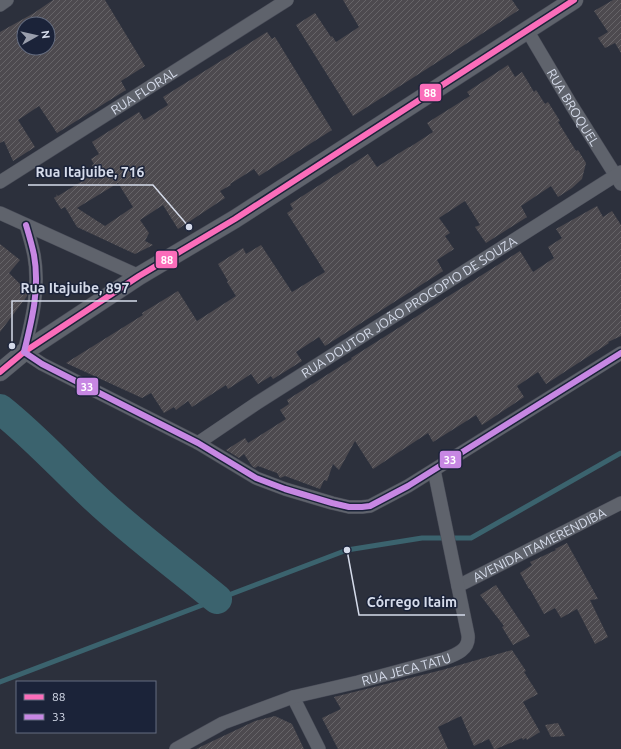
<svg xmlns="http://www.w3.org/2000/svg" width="621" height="749" font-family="Ubuntu,sans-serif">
	<defs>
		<pattern id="building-hatch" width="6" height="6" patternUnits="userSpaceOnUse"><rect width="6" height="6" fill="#4d4a4f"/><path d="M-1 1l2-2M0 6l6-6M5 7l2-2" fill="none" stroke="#666468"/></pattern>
	</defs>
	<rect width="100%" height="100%" fill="#2c303c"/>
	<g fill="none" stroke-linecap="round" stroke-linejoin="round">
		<!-- stream -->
		<path stroke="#3b636e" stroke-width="5" d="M0 682 347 550 422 538H471L621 453"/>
		<!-- river -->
		<path stroke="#3b636e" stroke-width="30" d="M0 409C33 435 62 467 93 496 132 533 176 565 217 599"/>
	</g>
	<!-- building -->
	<path fill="url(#building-hatch)" fill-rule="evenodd" d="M53 0H105L145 66 121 81 126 90 57 133 39 106 18 120 35 147 13 161 4 141 0 143V32L34 13ZM24 24H48V48H24Z
		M343 0H512L519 10 353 116 296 25 315 13 331 37 332 36 336 42 359 27Z
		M613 0H621V53L615 43 605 48 598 38 608 32 594 11Z
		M267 32 272 39 275 37 332 130 259 176 254 169 230 184 231 185 220 191 225 198 178 229 163 205 140 220 149 233 145 241 153 245 135 254 77 227 65 207 61 209 54 198 57 196 56 194 58 196 97 172 92 165 94 164 91 159 99 154 92 142 139 112 144 120 168 105 163 97ZM118 183 133 207 105 226 77 208Z
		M508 65 515 77 522 72 534 92 536 90 545 104 548 102 560 121 558 122 573 146 576 151 578 150 586 163 582 179 572 188 558 197 551 186 521 206 527 217 486 243 475 227 480 225 465 201 439 218 450 233 445 236 454 249 437 260 443 271 325 346 319 337 296 352 302 361 273 379 271 376 258 384 251 374 228 389 226 385 192 407 188 401 176 410 174 407 164 413 151 393 142 398 66 363 143 315 142 313 178 291 197 321 236 296 227 282 228 281 218 264 243 248 246 254 261 245 292 292 325 272 287 213 293 209 290 204 368 154 377 167 409 147H410L433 132 427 123 470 96 467 92Z
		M597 206 603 217 612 211 621 225V336L608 342 609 343 546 384 538 372 517 386 524 397 482 425 476 415 433 442 428 433 373 469 355 441 339 470 333 464 327 481 324 480 320 489 285 476 280 478 277 473 258 466 255 468 252 466 244 454 239 458 226 450 245 438 248 443 286 419 280 410 289 404 287 400 352 359 351 358 520 251 533 272 554 258 548 247 562 238 556 229Z
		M0 244 20 260 9 273 28 292 27 296 0 332Z
		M567 543 598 599 590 600 608 637 595 644 577 609 561 618 555 608 544 614 530 589H529L520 573 532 565 530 562 556 550 555 549Z
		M496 585 530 636 513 645 502 627 504 626 480 595Z
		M512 650 526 671 524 672 538 694 523 702 540 732 527 740 526 738 523 740 522 738 496 749H494L489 739 474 746 461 716 438 727 448 749H338L322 718 341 709 334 697 442 670Z
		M275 716 292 724 304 749H196L255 721Z
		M558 723 565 736 551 737 545 725Z"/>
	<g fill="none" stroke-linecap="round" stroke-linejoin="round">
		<defs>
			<g id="minor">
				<path d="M0 5 7 0"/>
				<path id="s1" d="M527 30 572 106 621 184"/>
				<path id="s2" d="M0 182 287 0"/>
				<path d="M0 213 139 276"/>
				<path d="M26 225C29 235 32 245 34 255 40 288 32 320 24 352L42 364 198 443 256 478 285 489 332 503 349 507H362L370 506 408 486 621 353"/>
				<path id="s3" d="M198 443 257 403 621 172"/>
				<path id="s4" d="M458 586 621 503"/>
				<path d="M293 697 319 749"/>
				<path id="s5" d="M176 749 223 723 293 697 358 682 444 659C455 655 470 650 468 635L434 470"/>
			</g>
			<path id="secondary" d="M0 372 24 352 139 276 235 219 574 0"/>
		</defs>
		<!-- minor casing -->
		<use href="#minor" stroke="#484b57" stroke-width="14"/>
		<!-- secondary casing -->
		<use href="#secondary" stroke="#484b57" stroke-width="19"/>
		<!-- minor -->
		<use href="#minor" stroke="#5f636c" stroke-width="13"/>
		<!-- secondary -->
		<use href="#secondary" stroke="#5f636c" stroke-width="18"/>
		<defs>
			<path id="bus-1" d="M0 372 24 352 139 276 235 219 574 0"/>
			<path id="bus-2" d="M26 225C29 235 32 245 34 255 40 288 32 320 24 352L42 364 198 443 256 478 285 489 332 503 349 507H362L370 506 408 486 621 353"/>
		</defs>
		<!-- bus-1 casing -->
		<use href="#bus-1" stroke="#1b2339" stroke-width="9"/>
		<!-- bus-2 casing -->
		<use href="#bus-2" stroke="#1b2339" stroke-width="9"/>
		<!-- bus-1 -->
		<use href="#bus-1" stroke="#fb6dba" stroke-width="6"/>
		<!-- bus-2 -->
		<use href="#bus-2" stroke="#c787e3" stroke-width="6"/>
	</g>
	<g text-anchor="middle" stroke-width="3" stroke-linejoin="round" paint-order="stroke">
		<!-- street labels -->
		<g font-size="13" fill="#d5dbea" stroke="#1b2339">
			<text dy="5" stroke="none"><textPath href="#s2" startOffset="170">RUA FLORAL</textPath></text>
			<text dy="5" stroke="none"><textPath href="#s1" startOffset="90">RUA BROQUEL</textPath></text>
			<text dy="5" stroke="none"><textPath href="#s3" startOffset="251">RUA DOUTOR JOÃO PROCOPIO DE SOUZA</textPath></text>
			<text dy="5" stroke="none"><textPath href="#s4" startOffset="91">AVENIDA ITAMERENDIBA</textPath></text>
			<text dy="5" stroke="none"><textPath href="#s5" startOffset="245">RUA JECA TATU</textPath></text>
		</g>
	</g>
	<!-- callouts -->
	<path fill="none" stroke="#d5dbea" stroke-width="1.5" d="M189 227L153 185H28M12 346L12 301H137M347 550L359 615H465"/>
	<g fill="#d5dbea" stroke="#1b2339" stroke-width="1.5">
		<circle cx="189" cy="227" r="4"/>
		<circle cx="12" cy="346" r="4"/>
		<circle cx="347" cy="550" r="4"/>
	</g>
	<g font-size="14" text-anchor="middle" font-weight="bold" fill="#d5dbea" stroke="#1b2339" stroke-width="3" stroke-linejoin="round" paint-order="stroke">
		<text x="90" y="177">Rua Itajuibe, 716</text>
		<text x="75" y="293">Rua Itajuibe, 897</text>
		<text x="412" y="607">Córrego Itaim</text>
	</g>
	<g stroke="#1b2339" stroke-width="1.5">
		<rect x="419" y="83" width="23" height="19" rx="4" fill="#fb6dba"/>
		<rect x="155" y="250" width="23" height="19" rx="4" fill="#fb6dba"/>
		<rect x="76" y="377" width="23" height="19" rx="4" fill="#c787e3"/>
		<rect x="439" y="450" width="23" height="19" rx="4" fill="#c787e3"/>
	</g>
	<g font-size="11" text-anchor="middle" font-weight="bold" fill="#fff">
		<text x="430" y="97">88</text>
		<text x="167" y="264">88</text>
		<text x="87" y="391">33</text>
		<text x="450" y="464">33</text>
	</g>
	<!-- legend -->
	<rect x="16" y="681" width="140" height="52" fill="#1b2339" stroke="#656d80"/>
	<rect x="24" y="694" width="20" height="6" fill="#fb6dba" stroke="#656d80"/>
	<text x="52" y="701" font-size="12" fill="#d5dbea">88</text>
	<rect x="24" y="714" width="20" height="6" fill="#c787e3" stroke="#656d80"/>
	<text x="52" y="721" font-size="12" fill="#d5dbea">33</text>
	<!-- north arrow -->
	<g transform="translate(36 36) rotate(82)"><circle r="19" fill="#1b2339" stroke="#656d80"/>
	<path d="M0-3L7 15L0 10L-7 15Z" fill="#9a9fad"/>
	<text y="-6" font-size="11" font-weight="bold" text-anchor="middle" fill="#d5dbea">N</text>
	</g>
</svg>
